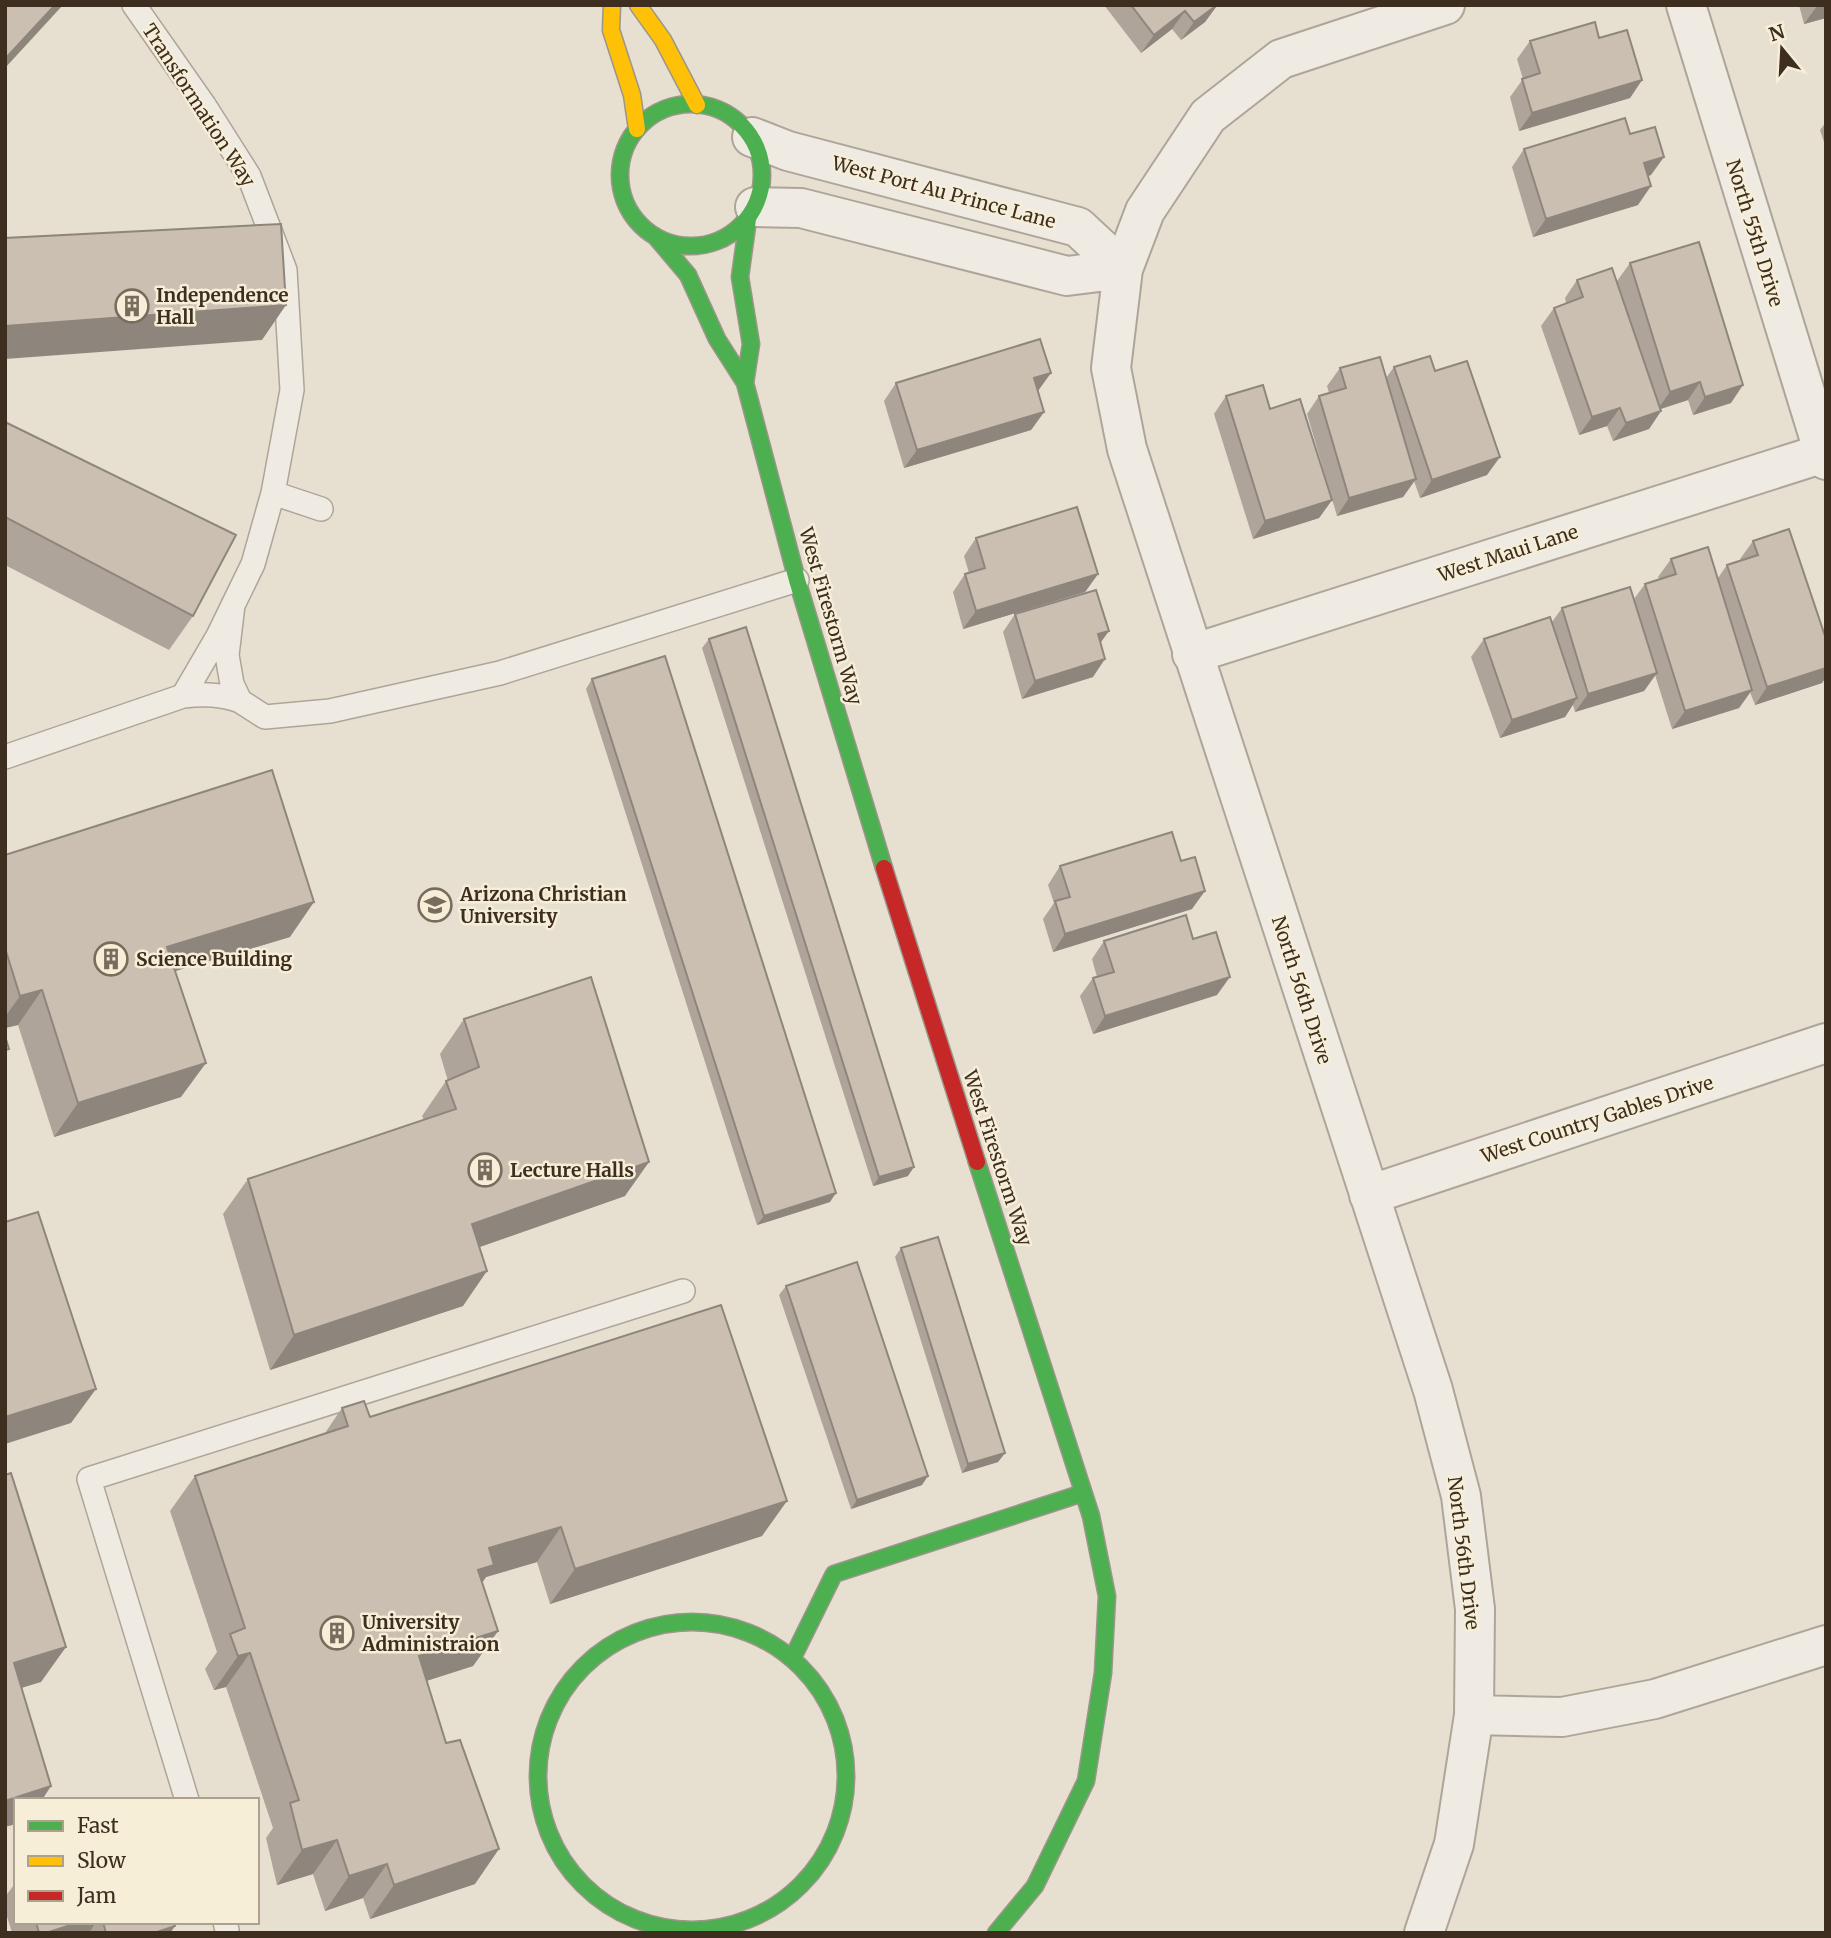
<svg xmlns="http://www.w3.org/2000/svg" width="1831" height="1938" font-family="Merriweather,serif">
	<rect width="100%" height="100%" fill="#e7e0d1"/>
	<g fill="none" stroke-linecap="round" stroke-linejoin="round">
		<defs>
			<path id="lane" d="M134 5 204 105 249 176 285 270 292 390 273 493 321 509
				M233 605 227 655 232 684 240 701 265 717 330 711 500 673 797 580
				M183 696C204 694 221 694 240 701
				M5 757 183 696 218 636 253 564 273 493
				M187 1800 89 1479 683 1291
				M225 1922 227 1930"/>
			<path id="street" d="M1686 5 1826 460
				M752 137 788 151 1078 227 1123 269
				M755 207 801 208 1067 276 1123 269
				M1192 654 1824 453
				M1369 1195 1826 1043
				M1474 1715 1562 1717 1655 1699 1826 1645
				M1424 1933 1454 1844 1474 1715 1475 1609 1461 1496 1433 1390 1127 449 1111 368 1123 269 1145 211 1208 116 1281 59 1445 5"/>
			<path id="fast" d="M620 175a71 71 0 1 1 142 0a71 71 0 1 1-142 0Z
				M655 236 688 275 717 339 745 383 797 580 884 868
				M745 383 751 344 740 277 748 219
				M977 1162 1091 1516 1107 1596 1103 1673 1086 1781 1035 1886 996 1933
				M538 1776a154 154 0 1 1 308 0a154 154 0 1 1-308 0Z
				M793 1657 834 1574 1083 1493"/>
			<path id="slow" d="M612 5 611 30 632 95 637 129
				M638 5 663 40 697 105"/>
			<path id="jam" d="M884 868 977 1162"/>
		</defs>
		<!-- lane casing -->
		<use href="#lane" stroke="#ada599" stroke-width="26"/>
		<!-- street casing -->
		<use href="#street" stroke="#ada599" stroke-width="42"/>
		<!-- fast casing -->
		<use href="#fast" stroke="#9c958a" stroke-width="19"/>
		<!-- slow casing -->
		<use href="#slow" stroke="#9c958a" stroke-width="19"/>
		<!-- jam casing -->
		<use href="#jam" stroke="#9c958a" stroke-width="19"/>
		<!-- lane -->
		<use href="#lane" stroke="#efebe3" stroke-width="23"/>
		<!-- street -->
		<use href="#street" stroke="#efebe3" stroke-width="38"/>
		<!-- fast -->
		<use href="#fast" stroke="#4caf50" stroke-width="16"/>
		<!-- slow -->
		<use href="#slow" stroke="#ffc107" stroke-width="16"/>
		<!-- jam -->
		<use href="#jam" stroke="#c62828" stroke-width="16"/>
	</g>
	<!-- wall -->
	<path fill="#afa499" d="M1104 5H1220L1216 7 1205 22 1181 40 1172 29 1141 53Z
		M1799 5H1826V18L1804 24Z
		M1599 38 1642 80 1630 98 1519 131 1510 97 1523 79 1517 59 1530 41Z
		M1826 122V148L1820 130Z
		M1630 134 1651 175 1648 176 1638 205 1533 237 1512 167 1524 149Z
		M1630 263 1731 403 1693 415 1688 400 1661 409V411L1649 429 1613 441 1607 426 1579 435 1541 326 1554 308 1566 303 1565 298 1577 280 1617 281Z
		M1394 367 1435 371 1487 475 1420 498 1414 481 1403 497 1337 516 1307 414 1319 396 1329 393 1327 386 1340 368 1386 378Z
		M896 383 1038 391 1044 412 1031 430 904 468 884 401Z
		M1226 396 1270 409 1332 500 1319 518 1253 539 1214 414Z
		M5 422 193 616 169 650 5 565Z
		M976 538 1098 574 1085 592 963 629 953 592 965 574 969 573 964 556Z
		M1753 541 1826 639V677L1822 683 1755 705 1750 692 1739 708 1672 729 1655 675 1644 691 1575 712 1573 705 1565 717 1500 738 1471 657 1484 639 1552 622 1562 608 1634 599 1645 584 1659 579 1658 577 1671 559 1718 578 1727 565 1741 560 1740 559Z
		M1015 614 1100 643 1093 677 1022 699 1003 632Z
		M709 639 908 1176 873 1186 702 648Z
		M592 679 830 1202 757 1225 586 689Z
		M5 855 290 937 175 971 181 1097 54 1137 18 1025 5 1028Z
		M1060 866 1192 909 1053 952 1043 919 1054 903 1048 885Z
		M1193 939 1217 995 1093 1034 1080 996 1093 978 1097 977 1092 959 1104 941Z
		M464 1019 625 1196 480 1247 463 1306 270 1370 223 1214 248 1179 424 1120 422 1116 446 1081H448L440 1054Z
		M901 1248 1005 1453 998 1462 962 1473 895 1257Z
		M786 1286 922 1485 851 1509 779 1295Z
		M342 1408 762 1536 550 1604 537 1562 486 1577 482 1583 498 1631 473 1666 426 1681 475 1884 370 1919 363 1898 325 1911 313 1874 277 1885 266 1838 273 1828 226 1687 214 1690 205 1669 217 1652 170 1511 195 1476 325 1433Z
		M16 1882V1922H173L175 1926 170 1933H12L5 1910V1897Z"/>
	<!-- shaded-wall -->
	<path fill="#8e867d" d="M55 5H63L5 68V59Z
		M1217 5H1220L1216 7 1205 22 1181 40 1194 22Z
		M1821 5H1826V18L1804 24 1817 6Z
		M1185 11 1172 29 1141 53 1154 35Z
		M1642 80 1630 98 1519 131 1532 113Z
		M1664 157 1651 175 1631 181 1644 163Z
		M1651 186 1638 205 1533 237 1546 219Z
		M286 305 262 340 5 359V326Z
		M1051 373 1038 391 1034 378Z
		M1700 382 1688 400 1657 410 1670 392Z
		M1743 385 1731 403 1693 415 1705 397Z
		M1620 408 1607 426 1579 435 1592 417Z
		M1661 411 1649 429 1613 441 1626 423Z
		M1044 412 1031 430 904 468 917 450Z
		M1500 457 1487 475 1420 498 1432 480Z
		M1416 479 1403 497 1337 516 1349 498Z
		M1332 500 1319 518 1253 539 1265 521Z
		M1098 574 1085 592 963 629 976 611Z
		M1109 631 1096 649 1098 634Z
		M1105 659 1093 677 1022 699 1035 681Z
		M1826 668V677L1822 683 1755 705 1767 687Z
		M1657 673 1644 691 1575 712 1588 694Z
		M1752 690 1739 708 1672 729 1685 711Z
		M1577 698 1565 717 1500 738 1512 720Z
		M1205 891 1192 909 1053 952 1065 934Z
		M314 902 290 937 142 981 167 947Z
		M1230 977 1217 995 1093 1034 1105 1016Z
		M42 990 18 1025 5 1028V1017L20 996Z
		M206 1063 181 1097 54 1137 78 1103Z
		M649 1162 625 1196 448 1258 472 1224Z
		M914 1167 908 1176 873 1186 879 1177Z
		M836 1193 830 1202 757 1225 764 1216Z
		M487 1271 463 1306 270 1370 294 1335Z
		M96 1389 71 1423 5 1444V1417Z
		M1005 1453 998 1462 962 1473 968 1464Z
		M928 1476 922 1485 851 1509 857 1500Z
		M787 1501 762 1536 550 1604 575 1569Z
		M561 1527 537 1562 486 1577 470 1600 454 1605 489 1548Z
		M498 1631 473 1666 395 1691 419 1656Z
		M66 1647 41 1682 5 1693 14 1663Z
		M250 1653 226 1687 214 1690 238 1656Z
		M51 1786 42 1800H16V1824L5 1827V1801Z
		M337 1840 313 1874 277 1885 302 1850Z
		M499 1849 475 1884 370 1919 394 1885Z
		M387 1864 363 1898 325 1911 349 1876Z
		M80 1922H96L89 1933H46Z
		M175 1926 170 1933H154Z"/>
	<!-- building -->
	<path fill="#cbbfb2" stroke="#8e867d" stroke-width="2" d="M5 5H55L5 59Z
		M1131 5H1217L1194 22 1185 11 1154 35Z
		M1595 22 1599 38 1627 30 1642 80 1532 113 1522 79 1540 73 1530 41Z
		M1625 118 1630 134 1655 127 1664 157 1644 163 1651 186 1546 219 1524 149Z
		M281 224 286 305 5 326V238Z
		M1699 242 1743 385 1705 397 1700 382 1670 392 1630 263Z
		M1612 268 1661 411 1626 423 1620 408 1592 417 1554 308 1583 297 1577 280Z
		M1040 339 1051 373 1034 378 1044 412 917 450 896 383Z
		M1430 356 1435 371 1467 361 1500 457 1432 480 1394 367Z
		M1380 357 1416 479 1349 498 1319 396 1346 388 1340 368Z
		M1263 385 1270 409 1300 399 1332 500 1265 521 1226 396Z
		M5 422 236 535 193 616 5 517Z
		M1077 507 1098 574 976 611 965 574 985 568 976 538Z
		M1789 529 1826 639V668L1767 687 1727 565 1758 555 1753 541Z
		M1708 547 1752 690 1685 711 1645 584 1676 574 1671 559Z
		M1630 587 1657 673 1588 694 1562 608Z
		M1096 590 1109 631 1098 634 1105 659 1035 681 1015 614Z
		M1550 617 1577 698 1512 720 1484 639Z
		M746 627 914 1167 879 1177 709 639Z
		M665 656 836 1193 764 1216 592 679Z
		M272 770 314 902 167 947 206 1063 78 1103 42 990 20 996 5 948V855Z
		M1172 832 1181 861 1195 857 1205 891 1065 934 1055 901 1070 897 1060 866Z
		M1186 915 1193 939 1216 932 1230 977 1105 1016 1093 978 1114 972 1104 941Z
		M591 977 649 1162 472 1224 487 1271 294 1335 248 1179 456 1109 446 1081 479 1067 464 1019Z
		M5 1036 9 1049 5 1050Z
		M38 1212 96 1389 5 1417V1222Z
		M938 1237 1005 1453 968 1464 901 1248Z
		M857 1262 928 1476 857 1500 786 1286Z
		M721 1305 787 1501 575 1569 561 1527 489 1548 494 1565 478 1570 498 1631 419 1656 446 1743 460 1740 499 1849 394 1885 387 1864 349 1876 337 1840 302 1850 290 1803 299 1800 250 1653 238 1656 230 1634 245 1628 195 1476 348 1426 342 1408 364 1401 370 1417Z
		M11 1473 66 1647 14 1663 51 1786 5 1801V1475Z
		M36 1922H80L46 1933H39Z
		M103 1922H173L175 1926 154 1933H106Z"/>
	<!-- icons -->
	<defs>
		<symbol id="building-ring" viewBox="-11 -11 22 22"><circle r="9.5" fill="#f7eed8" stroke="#786c5e" stroke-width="1.5"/><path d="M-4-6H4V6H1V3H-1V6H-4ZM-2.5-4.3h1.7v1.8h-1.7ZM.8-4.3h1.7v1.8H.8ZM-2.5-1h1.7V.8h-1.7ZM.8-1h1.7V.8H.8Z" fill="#786c5e"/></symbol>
		<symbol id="university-ring" viewBox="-11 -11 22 22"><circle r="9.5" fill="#f7eed8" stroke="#786c5e" stroke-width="1.5"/><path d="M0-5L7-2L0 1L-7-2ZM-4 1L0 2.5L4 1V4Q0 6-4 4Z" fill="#786c5e"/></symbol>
	</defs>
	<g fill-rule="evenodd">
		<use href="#building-ring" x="113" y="287" width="38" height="38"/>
		<use href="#university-ring" x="416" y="886" width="38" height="38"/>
		<use href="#building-ring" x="92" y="940" width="38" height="38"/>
		<use href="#building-ring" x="466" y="1151" width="38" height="38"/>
		<use href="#building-ring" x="318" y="1614" width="38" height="38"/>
	</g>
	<g text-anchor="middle" stroke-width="5" stroke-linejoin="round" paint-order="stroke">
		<!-- street labels -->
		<g font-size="19" fill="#3d2e20" stroke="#f7eed8">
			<text transform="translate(199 105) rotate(57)" y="7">Transformation Way</text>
			<text transform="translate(944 192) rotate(15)" y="7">West Port Au Prince Lane</text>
			<text transform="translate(1755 233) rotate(73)" y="7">North 55th Drive</text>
			<text transform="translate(1508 553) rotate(-18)" y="7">West Maui Lane</text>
			<text transform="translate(831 616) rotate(74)" y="7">West Firestorm Way</text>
			<text transform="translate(1302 990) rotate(72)" y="7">North 56th Drive</text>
			<text transform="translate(1597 1119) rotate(-18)" y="7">West Country Gables Drive</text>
			<text transform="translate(998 1158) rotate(72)" y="7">West Firestorm Way</text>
			<text transform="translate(1464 1553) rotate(83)" y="7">North 56th Drive</text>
		</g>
		<!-- poi labels -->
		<g font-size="19" font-weight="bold" fill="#3d2e20" stroke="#f7eed8" text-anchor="start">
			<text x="156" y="302">Independence<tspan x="156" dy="22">Hall</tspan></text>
			<text x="460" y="901">Arizona Christian<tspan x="460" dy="22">University</tspan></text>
			<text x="136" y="966">Science Building</text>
			<text x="510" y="1177">Lecture Halls</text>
			<text x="362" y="1629">University<tspan x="362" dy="22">Administraion</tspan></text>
		</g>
	</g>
	<!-- border -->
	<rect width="1831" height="1938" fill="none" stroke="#3d2e20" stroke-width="14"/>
	<!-- legend -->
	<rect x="14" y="1798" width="245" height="126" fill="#f7eed8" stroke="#ada18e" stroke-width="2"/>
	<rect x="28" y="1821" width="35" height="10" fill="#4caf50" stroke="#ada18e" stroke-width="2"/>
	<text x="77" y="1833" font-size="21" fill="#3d2e20">Fast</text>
	<rect x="28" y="1856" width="35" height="10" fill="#ffc107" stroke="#ada18e" stroke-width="2"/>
	<text x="77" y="1868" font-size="21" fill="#3d2e20">Slow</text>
	<rect x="28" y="1891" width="35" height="10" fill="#c62828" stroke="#ada18e" stroke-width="2"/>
	<text x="77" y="1903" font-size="21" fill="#3d2e20">Jam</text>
	<!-- north arrow -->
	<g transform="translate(1782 49) rotate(342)" stroke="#f7eed8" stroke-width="5" paint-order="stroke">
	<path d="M0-5L12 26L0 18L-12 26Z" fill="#3d2e20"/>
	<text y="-10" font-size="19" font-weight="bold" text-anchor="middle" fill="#3d2e20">N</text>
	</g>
</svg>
